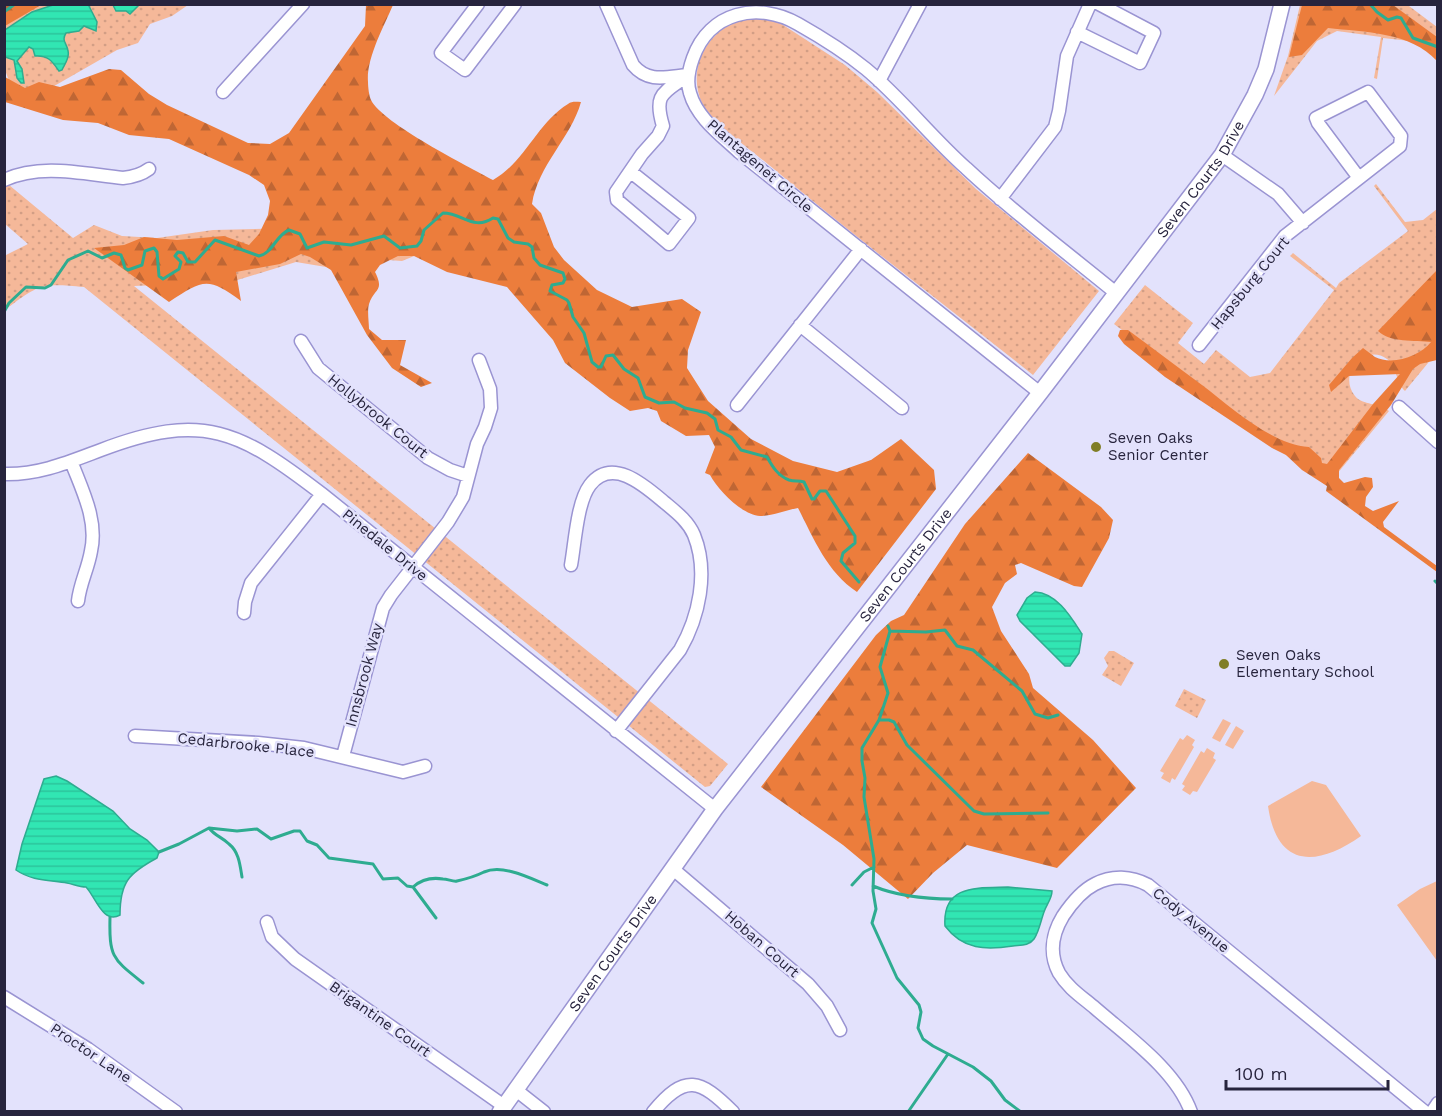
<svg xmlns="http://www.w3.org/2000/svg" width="1442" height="1116" font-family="'Work Sans',sans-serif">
	<defs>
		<pattern id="grass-dots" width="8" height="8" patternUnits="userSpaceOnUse" patternTransform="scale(1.5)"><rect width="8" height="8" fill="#f5b899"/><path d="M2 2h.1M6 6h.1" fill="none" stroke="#d29e85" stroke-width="1.8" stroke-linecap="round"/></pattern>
		<pattern id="forest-firs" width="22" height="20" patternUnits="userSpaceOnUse" patternTransform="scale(1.5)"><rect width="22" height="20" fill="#ec7d3c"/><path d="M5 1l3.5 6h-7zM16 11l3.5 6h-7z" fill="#bf6634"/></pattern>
		<pattern id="water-rules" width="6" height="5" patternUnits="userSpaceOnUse" patternTransform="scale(1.5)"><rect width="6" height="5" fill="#31e6b3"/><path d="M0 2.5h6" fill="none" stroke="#2bc59b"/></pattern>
	</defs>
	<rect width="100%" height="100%" fill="#e3e2fc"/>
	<!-- grass -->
	<path fill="url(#grass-dots)" d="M5 5H188L172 16 150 24 138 43 117 50 49 89 29 93 12 89 5 70Z
		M1300 5H1410L1409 6 1437 27V58L1419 42 1383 38 1377 79 1374 78 1381 37 1337 31 1317 41 1274 96 1288 56Z
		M755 17 777 21 845 65 877 92 976 189 1099 291 1033 375C945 305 855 237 769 165 751 150 712 123 702 103 688 73 703 37 733 23 740 20 748 19 755 17Z
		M1376 184 1405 222 1423 220 1437 209V352L1405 391C1395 382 1398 367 1387 359 1365 343 1337 374 1355 396 1363 406 1379 402 1389 411L1327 486 1114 324 1145 285 1193 323 1178 343 1204 364 1216 350 1250 377 1270 373 1334 290 1290 256 1293 253 1336 288 1339 283 1408 231 1374 186Z
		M9 185 73 238 94 225 122 236 157 238 213 230 295 228 429 250 402 261 361 258 338 269 296 262 231 282 134 286 728 764 710 786 705 787 84 287C41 283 39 284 5 310L4 256 28 244 5 224V187Z
		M1109 651H1114L1134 663 1121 686 1102 675 1108 666 1104 658Z
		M1184 689 1206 700 1197 718 1175 706Z"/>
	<!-- forest -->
	<path fill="url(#forest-firs)" d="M5 4H41V5L5 26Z
		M366 5H393C384 26 366 59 368 82 368 87 369 96 371 100 382 123 469 167 493 180 525 162 537 123 568 104 572 101 576 102 581 102 571 138 538 165 532 204L541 213 554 247 564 260 597 290 632 307 682 299 701 312 688 350 687 368 708 401 751 439 793 461 837 472 871 460 901 439 934 470 936 489 857 592C827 572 814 539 798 508 786 510 772 516 760 516 742 515 718 490 710 475L705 473 715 447 709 435 686 436 661 421 657 411 648 408 630 411 610 398 565 363 553 340 507 287 447 272 414 256H398L380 265 375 272C385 292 374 288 369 304 367 311 369 322 369 329L382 340H406L400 365 432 383 421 387 392 368 367 335 331 270 310 257 301 254 280 264 236 272 241 301C207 276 203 280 169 302L94 248 124 245 144 237 177 240 224 236 249 245 259 234 268 215 270 201 264 185 249 175 169 139 129 135 98 123 63 120 5 102V77L25 88 39 82 60 87 109 69 121 70 149 94 167 105 248 143 270 144 289 133 365 26Z
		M1302 5H1393L1437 37V61C1411 32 1364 32 1328 28L1302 55 1289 57Z
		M1437 270V360L1420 364 1413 369 1391 405 1339 470V478L1344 483 1365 477 1372 478 1373 487 1366 497 1365 506 1373 511 1399 501 1383 522 1384 527 1437 566V572L1326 491 1327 486 1302 470 1286 455 1272 448 1165 377 1124 344 1118 336 1120 330H1128C1153 348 1177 367 1202 385 1231 407 1272 445 1309 447L1321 458 1322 463 1327 464 1373 404 1400 374 1349 376 1331 392 1329 385 1352 358 1363 348C1367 351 1371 354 1375 357 1393 366 1420 356 1431 342 1415 340 1390 343 1378 331Z
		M1028 453 1101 507 1113 520 1109 538 1082 587 1074 586 1021 563 1015 565 1017 574 1005 583 992 607 1001 631 1029 674 1033 688 1093 740 1136 788 1057 868 967 845 933 873 908 899 843 845 761 787 876 635 891 621 904 615 965 524Z"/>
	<!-- garden -->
	<path fill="#f5b899" d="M1223 719 1231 723 1220 742 1212 738Z
		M1236 726 1244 731 1233 749 1225 745Z
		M1187 735 1195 740 1192 745 1194 747 1175 780 1172 778 1170 783 1161 778 1164 773 1160 771 1180 738 1183 740Z
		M1207 748 1215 753 1213 758 1216 760 1197 792 1193 791 1190 795 1182 790 1185 786 1182 784 1201 751 1204 753Z
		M1312 781 1326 785 1361 836C1317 867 1277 869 1268 806Z
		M1437 881V961L1397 905 1420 889Z"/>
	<!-- water -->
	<path fill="url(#water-rules)" stroke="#2eac90" stroke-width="1.5" d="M56 4 91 5 89 6 97 22 96 31 84 26 79 31 66 33C61 41 67 43 68 51 70 58 64 65 62 70L59 71C52 61 48 55 35 56L33 49 29 47 17 61 22 69 24 83H21L17 78 14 60 5 57V30L32 12Z
		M113 5H139L130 14 126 11H116Z
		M1035 592C1057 593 1071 617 1082 634L1079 653 1070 666H1065L1020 621 1017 615 1027 598Z
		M56 776 67 781 113 811 130 829 147 840 159 852 157 858C129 873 120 882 120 915 103 925 95 896 86 887 79 887 73 884 67 883 48 880 32 881 16 870L22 844 44 779Z
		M1008 887 1052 891C1052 899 1046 905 1044 912 1041 920 1039 932 1034 939 1029 946 1020 945 1013 946 986 950 963 950 945 926 942 884 978 888 1008 887Z"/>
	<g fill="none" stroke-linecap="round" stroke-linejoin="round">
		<!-- stream -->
		<path stroke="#2eac90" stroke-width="3" d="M1370 4 1377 12 1388 20 1397 17 1401 18 1413 38 1438 47
			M4 12 15 4
			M4 312 9 303 26 287 45 288 51 285 68 260 88 251 102 258 114 253 121 255 125 268 128 270 142 265 145 251 154 248 157 252 159 276 163 279 179 269 181 262 175 256 178 252 183 253 188 262H195L215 240 259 256C273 253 276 235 289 230L300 234 307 248 324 242 351 245 384 236 400 248 417 246 421 241 424 230 443 213C463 213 473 231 493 218L498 219 508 238 514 242 528 244 532 247 534 258 540 265 563 273 565 279 563 283 552 285 550 291 567 300 569 303 573 317 584 333 592 362 598 367H601L606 356 613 355 624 369 638 378 645 397 659 403 674 402 685 408 707 413 715 419 718 430 731 437 741 450 767 457C772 466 778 476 789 480 795 482 798 480 804 482L812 499H814L820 491H826L855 536V543L843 553 841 561 859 582
			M1435 581 1438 584
			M888 626 890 631 880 667 888 693 879 720 862 748V761L865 778 864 797 874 859 873 891 876 909 872 923 897 978 919 1005 921 1012 918 1028 923 1039 933 1046 973 1067 991 1081 1005 1100 1021 1112
			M890 631 926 632 945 630 957 646 973 650 1022 691 1035 714 1048 718 1058 715
			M879 720H889L894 722 907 745 974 811 984 814 1048 813
			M209 828C215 836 222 837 229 844 239 852 240 865 242 877
			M159 852 179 844 209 828 237 831 257 829 271 839 294 831H300L307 841 317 845 329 858 373 864 383 879 398 878 407 886 413 887 436 918
			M852 885 864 872 874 867
			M873 886C897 896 926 899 952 899
			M413 887C422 879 431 877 443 879 448 879 453 882 457 881 466 879 476 876 484 872 503 864 530 878 547 885
			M110 917C109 958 113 959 143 983
			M908 1112 948 1054"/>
		<defs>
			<path id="minor" d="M478 4 441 53 465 70 515 4
				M606 4 633 65C648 83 666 77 687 75
				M1077 32 1140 63 1154 33 1099 4
				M879 81 920 4
				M223 92 303 4
				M1222 155 1278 194 1303 223
				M631 172 689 218 669 244 617 200 616 192 642 154 658 136 663 126C653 93 664 93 688 75
				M4 180C42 163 83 174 123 178 133 177 141 175 149 169
				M1000 199 1055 127 1059 111 1067 56 1090 4
				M800 325 902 408
				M301 341 318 368 428 458 450 470 468 476
				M1199 345 1285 236 1400 146 1401 136 1368 92 1316 118 1318 123 1359 178
				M1040 393 739 152C721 135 697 118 690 93 686 81 689 69 693 58 709 12 758 1 798 24 821 37 845 52 866 69 902 99 931 137 966 168 1014 213 1066 252 1116 293
				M737 405 861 249
				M1399 407 1438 442
				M71 461C82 490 98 520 91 551 88 569 80 583 78 601
				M4 474C39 475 69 462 101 450 203 411 240 431 322 494L715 809
				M571 565C575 543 577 502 590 485 612 456 645 486 664 502 676 512 688 521 694 535 709 572 699 617 680 650L616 731
				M244 613 245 602 251 583 322 494
				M135 736 258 743 304 748 403 772 425 766
				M343 756 383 608 391 595 448 522 463 497 477 444 485 427 491 408 490 389 479 360
				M673 869 808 984 827 1006 840 1030
				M267 922 272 937 295 959 504 1106
				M4 997 88 1049 176 1112
				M516 1090 544 1112
				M653 1112C685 1073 700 1079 733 1112
				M1191 1112C1176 1070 1127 1036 1095 1008 1082 997 1068 988 1059 973 1049 954 1052 934 1063 916 1071 904 1081 891 1095 884 1112 875 1131 876 1148 885L1425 1112
				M1432 1112 1438 1103"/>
			<g id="tertiary">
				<path id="s1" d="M500 1112 715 809 1040 393 1222 155 1255 95 1266 69 1282 4"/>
			</g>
		</defs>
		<!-- minor casing -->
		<use href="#minor" stroke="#9a94d2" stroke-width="15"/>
		<!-- tertiary casing -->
		<use href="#tertiary" stroke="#9a94d2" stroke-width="18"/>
		<!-- minor -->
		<use href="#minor" stroke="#fff" stroke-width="12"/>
		<!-- tertiary -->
		<use href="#tertiary" stroke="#fff" stroke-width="15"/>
	</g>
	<!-- markers -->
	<g fill="#807e26" stroke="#e3e2fc" stroke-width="2">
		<circle cx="1096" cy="447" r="6"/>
		<circle cx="1224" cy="664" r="6"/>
	</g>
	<g text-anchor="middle" stroke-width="5" stroke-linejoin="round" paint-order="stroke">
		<!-- street labels -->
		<g font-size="15" fill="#27243d" stroke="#e3e2fc">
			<text transform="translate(760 166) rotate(41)" y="5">Plantagenet Circle</text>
			<text dy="5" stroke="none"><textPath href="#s1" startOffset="1167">Seven Courts Drive</textPath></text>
			<text transform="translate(1250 283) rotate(-51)" y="5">Hapsburg Court</text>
			<text transform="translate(378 416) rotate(39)" y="5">Hollybrook Court</text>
			<text transform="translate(385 545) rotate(39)" y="5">Pinedale Drive</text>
			<text dy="5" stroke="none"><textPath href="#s1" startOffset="681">Seven Courts Drive</textPath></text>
			<text transform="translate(364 675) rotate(-75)" y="5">Innsbrook Way</text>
			<text transform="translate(246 745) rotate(6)" y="5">Cedarbrooke Place</text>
			<text transform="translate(1191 920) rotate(39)" y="5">Cody Avenue</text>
			<text transform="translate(762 944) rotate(41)" y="5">Hoban Court</text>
			<text dy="5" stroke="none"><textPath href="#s1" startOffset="195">Seven Courts Drive</textPath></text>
			<text transform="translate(380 1019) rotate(35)" y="5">Brigantine Court</text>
			<text transform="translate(91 1053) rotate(34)" y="5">Proctor Lane</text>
		</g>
		<!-- poi labels -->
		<g font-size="15" fill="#27243d" stroke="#e3e2fc" text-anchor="start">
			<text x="1108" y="443">Seven Oaks<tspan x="1108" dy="17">Senior Center</tspan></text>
			<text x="1236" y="660">Seven Oaks<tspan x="1236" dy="17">Elementary School</tspan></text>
		</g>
	</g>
	<!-- border -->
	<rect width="1442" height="1116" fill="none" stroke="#27243d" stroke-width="12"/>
	<!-- scale -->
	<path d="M1226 1080v9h162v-9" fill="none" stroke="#27243d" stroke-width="3"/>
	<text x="1235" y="1080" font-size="18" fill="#27243d" stroke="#e3e2fc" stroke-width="4.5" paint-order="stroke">100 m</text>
</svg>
